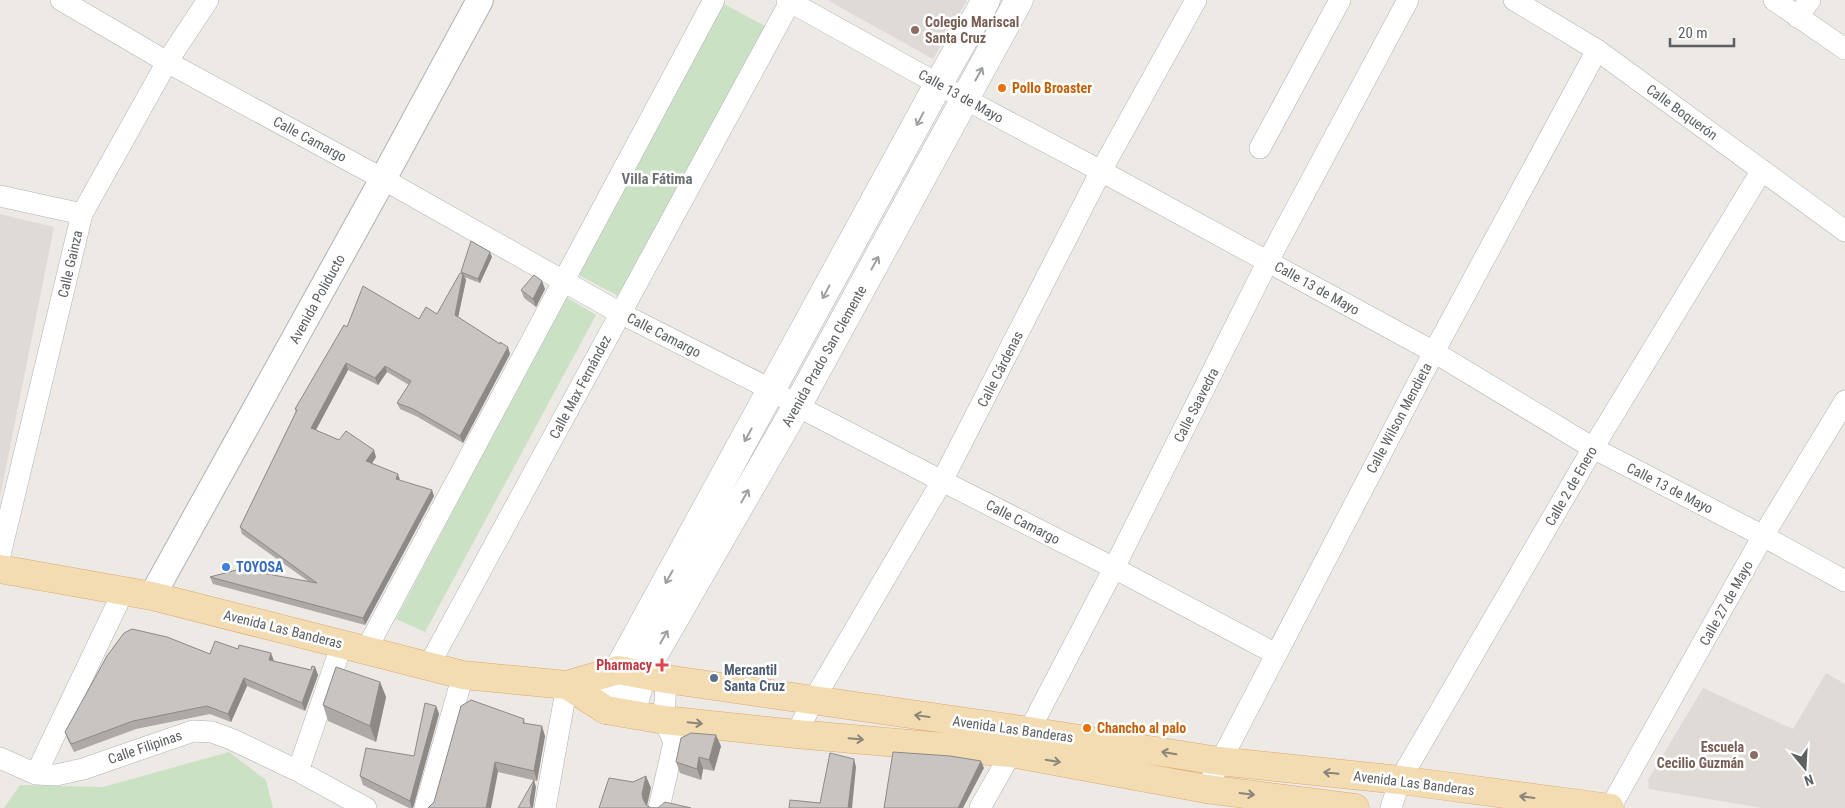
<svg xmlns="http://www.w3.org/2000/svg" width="1845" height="808" font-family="'Roboto Condensed',sans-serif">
	<rect width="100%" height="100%" fill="#ede9e4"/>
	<!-- education -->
	<path fill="#dfdad6" d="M827 0H967L933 59Z
		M0 214 54 227 0 497Z
		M1826 673 1845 684V808H1762L1649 789 1648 780 1703 688 1793 729Z"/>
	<!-- green -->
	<path fill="#cae1c4" d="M724 4 767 27 620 297 577 274Z
		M566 297 596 315 425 632 396 619Z
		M229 752 266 780 273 808H4L20 785 103 787Z"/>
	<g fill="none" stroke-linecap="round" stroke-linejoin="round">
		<defs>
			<path id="minor" d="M61 0 167 62 383 179 620 313 772 390 797 406 942 481 1114 568 1276 654
				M787 0 965 99 1101 171 1434 352 1593 448 1763 536 1845 581
				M1514 0 1597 50 1845 231
				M1774 0 1845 49
				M1797 17 1810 0
				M1260 148 1340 0
				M0 196 82 214
				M0 555 82 214 167 62 208 0
				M366 650 714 0
				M428 667 790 2
				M796 734 813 701 942 481 1101 171 1196 0
				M0 758 36 774 56 775 83 769 193 731 212 732 231 739 298 771 366 808
				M298 771 342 644
				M36 774 123 592
				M1206 789 1434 352 1597 50
				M425 808 463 675
				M545 808 567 685
				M659 808 674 742 664 720 666 679
				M980 808 1011 753 1029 731 1114 568 1268 261 1408 0
				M1391 808 1400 780 1593 448 1762 170
				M1610 808 1763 536 1845 401"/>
			<path id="tertiary" d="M152 596 383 179 480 0"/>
			<path id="secondary" d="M606 710 618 670 939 83 986 0
				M631 713 642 675 797 406 1019 0"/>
			<path id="primary" d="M0 569 152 596 463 675 567 685 618 670 666 679 1029 731 1219 761 1400 780 1610 808
				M567 685 606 710 664 720 796 734 1011 753 1206 789 1355 808"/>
		</defs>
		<!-- minor casing -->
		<use href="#minor" stroke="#afb2b5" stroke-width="22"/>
		<!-- tertiary casing -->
		<use href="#tertiary" stroke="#afb2b5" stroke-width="28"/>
		<!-- secondary casing -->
		<use href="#secondary" stroke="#b1b4b7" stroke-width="29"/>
		<!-- primary casing -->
		<use href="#primary" stroke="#dfa76b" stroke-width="29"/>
		<!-- minor -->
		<use href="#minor" stroke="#fff" stroke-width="21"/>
		<!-- tertiary -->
		<use href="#tertiary" stroke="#fff" stroke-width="26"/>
		<!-- secondary -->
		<use href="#secondary" stroke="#fff" stroke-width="28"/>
		<!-- primary -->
		<use href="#primary" stroke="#f4dcb2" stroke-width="28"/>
	</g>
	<!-- wall -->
	<path fill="#aca9a6" d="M492 257 480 283 464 277 466 280 458 318 510 354 463 443 416 416 400 409 397 403 409 385 387 372 378 385 348 370 316 430 376 457 372 463 400 481 434 496 365 625 213 584 210 577 308 581 242 534 240 527 296 413 295 409 347 327 419 319 437 314 462 273 461 272Z
		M545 289 536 307 524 298 521 290Z
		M210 654 274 661 311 670 315 667 318 675 305 711 247 686 231 722 210 714 136 729 74 752 68 740 65 732Z
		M380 682 386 697 376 742 328 721 323 705Z
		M436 706 439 714 413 808H409L363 785 360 776 414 756Z
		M524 719 525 724 545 736 537 781 498 772 428 808Z
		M721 746 714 771 703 769 701 780 680 773 676 762Z"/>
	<!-- shaded-wall -->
	<path fill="#8c8987" d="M490 252 492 257 480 283 478 279Z
		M463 274 466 280 457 322 455 315Z
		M542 281 545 289 536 307 533 299Z
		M508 347 510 354 463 443 460 436Z
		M346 363 348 370 313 435 311 428Z
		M385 366 387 372 378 385 375 378Z
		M374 450 376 457 369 468 366 461Z
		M398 474 400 480 396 479Z
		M432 490 434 496 365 625 363 618Z
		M271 653 274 661 269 660Z
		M315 667 318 675 305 711 302 703Z
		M244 678 247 686 231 722 228 714Z
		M380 682 386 697 376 742 370 726Z
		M436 706 439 714 413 808H412L410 801Z
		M542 726 545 736 537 781 534 771Z
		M716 735 721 746 714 771 709 760Z
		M699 757 703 769 701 780 697 769Z
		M854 759 856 767 852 808H848Z
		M981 761 984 768 963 808H958Z
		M495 762 498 772 491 808H486Z
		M646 776 651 788 647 806 643 799 642 794Z
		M534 780 536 787 533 808 531 807 530 800Z"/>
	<!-- building -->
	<path fill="#c8c4c1" stroke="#8c8987" d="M471 241 490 252 478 279 461 272Z
		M460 273 463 274 455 315 500 344V342L508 347 460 436 413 409 397 403 411 381 385 366 375 378 346 363 311 428 339 440 346 431 374 450 366 461 398 474 396 479 432 490 363 618 210 577 240 569 317 583 240 527 297 410 295 409 344 325 347 327 363 286 419 319 426 307 437 314Z
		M534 275 542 281 533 299 521 290Z
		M132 629 167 637 210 654 215 641 238 649 239 645 271 653 269 660 311 670 312 666 315 667 302 703 244 678 228 714 207 706 133 721 71 744 65 732 107 656 124 633Z
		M336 667 380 682 370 726 323 705Z
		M471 700 524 719 523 723 542 726 534 771 495 762 486 808H428L434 802 461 706Z
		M425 703 436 706 410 801 360 776 366 748 414 756Z
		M691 733 716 735 709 760 699 757 697 769 676 762 681 738Z
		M893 752 950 756 981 761 958 808H884Z
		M830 753 854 759 848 808H789L790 800 820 803Z
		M646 776 642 794 643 799 646 805 651 808H658L665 802 691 808H599L609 778 633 782Z
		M534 780 530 800 531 807 532 808H518Z"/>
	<!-- one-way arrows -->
	<defs><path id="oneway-shaft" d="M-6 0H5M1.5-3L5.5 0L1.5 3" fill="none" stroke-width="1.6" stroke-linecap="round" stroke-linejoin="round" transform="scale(1.25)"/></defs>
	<g stroke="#9da0a1">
		<use href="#oneway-shaft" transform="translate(979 74) rotate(-61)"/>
		<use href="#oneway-shaft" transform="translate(920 119) rotate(118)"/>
		<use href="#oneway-shaft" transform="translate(875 263) rotate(-61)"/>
		<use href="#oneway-shaft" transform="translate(826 292) rotate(118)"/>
		<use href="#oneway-shaft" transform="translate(748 435) rotate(119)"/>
		<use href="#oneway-shaft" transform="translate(745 496) rotate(-60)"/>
		<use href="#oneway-shaft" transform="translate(669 577) rotate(119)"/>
		<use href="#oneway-shaft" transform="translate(664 637) rotate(-60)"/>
	</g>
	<g stroke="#8a857b">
		<use href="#oneway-shaft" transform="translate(922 716) rotate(-172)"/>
		<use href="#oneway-shaft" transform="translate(695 723) rotate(6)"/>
		<use href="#oneway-shaft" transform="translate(856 739) rotate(5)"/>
		<use href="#oneway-shaft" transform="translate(1169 753) rotate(-171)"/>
		<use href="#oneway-shaft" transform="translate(1053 761) rotate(10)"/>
		<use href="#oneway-shaft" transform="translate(1331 773) rotate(-174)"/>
		<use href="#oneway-shaft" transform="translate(1247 794) rotate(7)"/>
		<use href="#oneway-shaft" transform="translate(1527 797) rotate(-173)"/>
	</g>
	<!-- markers -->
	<g fill="#8d6e63" stroke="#fff" stroke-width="2">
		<circle cx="915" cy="30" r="5"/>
		<circle cx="1754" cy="755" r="5"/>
	</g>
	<g fill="#e8710a" stroke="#fff" stroke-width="2">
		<circle cx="1002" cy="88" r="5"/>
		<circle cx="1087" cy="728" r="5"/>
	</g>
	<circle fill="#3f7fe0" stroke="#fff" stroke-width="2" cx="226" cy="567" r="5"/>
	<path fill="#e0444e" stroke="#fff" stroke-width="2" d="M659.5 657.5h5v5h5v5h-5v5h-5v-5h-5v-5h5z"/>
	<circle fill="#5c6f8a" stroke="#fff" stroke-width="2" cx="714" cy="678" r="5"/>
	<g text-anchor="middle" stroke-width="5" stroke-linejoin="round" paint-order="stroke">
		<!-- education labels -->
		<g font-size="14" font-weight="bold" fill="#785e54" stroke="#fff" text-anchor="start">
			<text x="925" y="27">Colegio Mariscal<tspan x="925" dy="16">Santa Cruz</tspan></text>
			<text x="1744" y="752" text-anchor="end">Escuela<tspan x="1744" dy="16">Cecilio Guzmán</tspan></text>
		</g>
		<!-- food labels -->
		<g font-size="14" font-weight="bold" fill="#c56008" stroke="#fff" text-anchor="start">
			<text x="1012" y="93">Pollo Broaster</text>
			<text x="1097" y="733">Chancho al palo</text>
		</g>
		<!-- street labels -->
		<g font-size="14" fill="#5c6063" stroke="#fff">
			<text transform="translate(961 96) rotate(29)" y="5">Calle 13 de Mayo</text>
			<text transform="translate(1682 112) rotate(36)" y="5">Calle Boquerón</text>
			<text transform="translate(310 139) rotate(28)" y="5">Calle Camargo</text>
			<text transform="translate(70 264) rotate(-77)" y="5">Calle Gainza</text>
			<text transform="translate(1317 288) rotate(29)" y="5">Calle 13 de Mayo</text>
			<text transform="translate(317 299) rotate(-61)" y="5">Avenida Poliducto</text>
			<text transform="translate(664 335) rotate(27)" y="5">Calle Camargo</text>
			<text transform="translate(824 356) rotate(-61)" y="5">Avenida Prado San Clemente</text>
			<text transform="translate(1000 369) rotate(-63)" y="5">Calle Cárdenas</text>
			<text transform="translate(580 387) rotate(-62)" y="5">Calle Max Fernández</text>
			<text transform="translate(1196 405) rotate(-63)" y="5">Calle Saavedra</text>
			<text transform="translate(1399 418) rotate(-62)" y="5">Calle Wilson Mendieta</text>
			<text transform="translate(1571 486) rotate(-60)" y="5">Calle 2 de Enero</text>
			<text transform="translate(1670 488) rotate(27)" y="5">Calle 13 de Mayo</text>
			<text transform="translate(1023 522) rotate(27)" y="5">Calle Camargo</text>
			<text transform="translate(1726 603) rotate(-61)" y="5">Calle 27 de Mayo</text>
			<text transform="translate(283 629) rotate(14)" y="5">Avenida Las Banderas</text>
			<text transform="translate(1013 729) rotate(8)" y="5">Avenida Las Banderas</text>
			<text transform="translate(145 747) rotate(-19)" y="5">Calle Filipinas</text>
			<text transform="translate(1414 783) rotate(7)" y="5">Avenida Las Banderas</text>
		</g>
		<!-- shop labels -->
		<g font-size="14" font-weight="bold" fill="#366cbe" stroke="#fff" text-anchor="start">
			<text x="236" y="572">TOYOSA</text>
		</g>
		<!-- health labels -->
		<g font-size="14" font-weight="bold" fill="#be3a42" stroke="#fff" text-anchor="end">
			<text x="652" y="670">Pharmacy</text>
		</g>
		<!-- service labels -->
		<g font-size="14" font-weight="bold" fill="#4e5e75" stroke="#fff" text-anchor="start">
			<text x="724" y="675">Mercantil<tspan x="724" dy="16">Santa Cruz</tspan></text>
		</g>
		<!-- neighbourhood labels -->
		<g font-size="15" font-weight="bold" fill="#6d7275" stroke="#fff">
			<text x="657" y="184">Villa Fátima</text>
		</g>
	</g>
	<!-- north arrow -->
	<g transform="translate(1805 768) rotate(162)" stroke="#ffffff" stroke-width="4" paint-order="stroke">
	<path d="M0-4L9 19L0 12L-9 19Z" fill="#5c6063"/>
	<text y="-8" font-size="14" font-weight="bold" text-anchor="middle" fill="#5c6063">N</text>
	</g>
	<!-- scale -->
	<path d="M1670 38v8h64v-8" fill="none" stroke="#5c6063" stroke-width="2.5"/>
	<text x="1678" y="38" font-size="15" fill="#5c6063" stroke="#ffffff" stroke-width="4" paint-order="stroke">20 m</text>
</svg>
